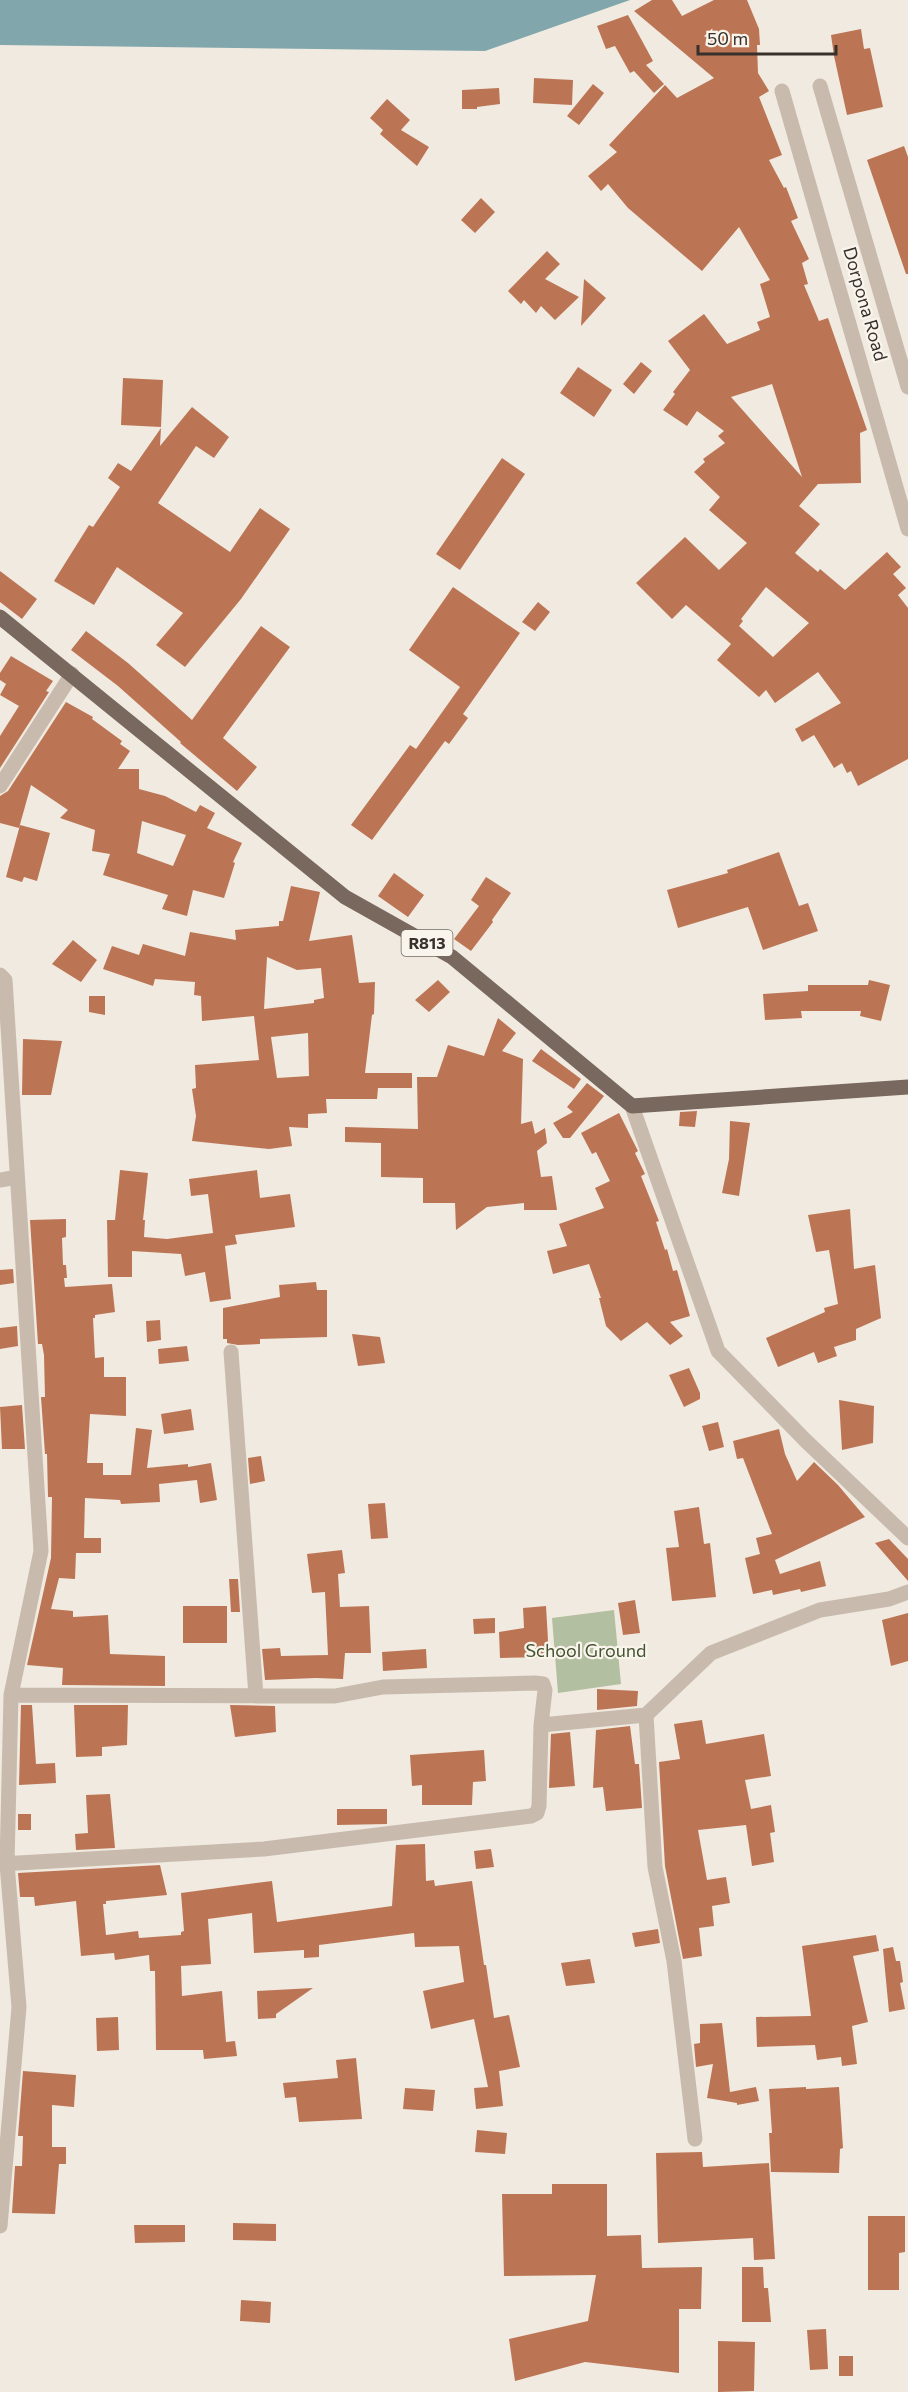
<svg xmlns="http://www.w3.org/2000/svg" width="908" height="2392" font-family="Commissioner,sans-serif">
	<rect width="100%" height="100%" fill="#f1eae0"/>
	<!-- green -->
	<path fill="#b3bfa1" d="M614 1610 621 1684 558 1693 552 1618Z"/>
	<!-- water -->
	<path fill="#81a7ac" d="M0 0H630L485 51 0 45Z"/>
	<!-- building -->
	<path fill="#bc7554" fill-rule="evenodd" d="M652 0H672L682 16 714 0H747L759 29 760 45H757L758 73 769 91 759 97 782 155 769 160 784 188 786 187 798 218 791 221 809 259 802 263 808 284 804 285 819 321 828 318 867 430 860 433 861 483 818 484 799 506 820 524 795 553 818 572 820 569 845 590 887 552 901 567 893 574 906 588 898 595 908 608V759L858 786 851 771 847 773 842 763 834 768 814 735 802 742 795 729 841 703 818 672 775 703 766 690 759 697 717 660 731 644 686 605 672 619 636 583 685 537 719 570 747 543 709 510 720 497 694 472 705 462 703 459 725 443 718 436 724 431 697 411 687 426 663 410 675 394 673 392 690 370 668 341 704 314 727 344 760 330 757 322 770 317 760 284 770 280 739 227 702 271 628 208 608 184 601 191 588 176 617 152 609 145 665 85 677 98 714 78 634 11ZM772 384 802 477 731 397ZM766 587 809 623 773 657 739 626 743 621 741 619Z
		M628 15 653 61 646 65 664 84 654 93 634 71 630 73 615 46 606 49 597 26Z
		M861 29 864 49 870 48 883 107 847 115 834 56 831 35Z
		M534 78 573 80 572 105 533 103Z
		M593 84 604 93 579 125 567 116Z
		M499 88 500 104 477 107V109H462V90Z
		M387 99 410 120 401 130 429 147 417 166 380 134 383 130 370 118Z
		M904 146 908 157V274H906L867 160Z
		M481 198 495 212 475 233 461 220Z
		M547 251 560 264 545 279 579 297 555 320 541 306 536 313 524 300 521 304 508 291Z
		M584 279 606 298 581 326Z
		M641 362 652 371 634 394 623 384Z
		M578 367 612 390 594 417 560 393Z
		M123 378 163 380 161 427 121 425Z
		M192 407 229 437 214 458 196 446 158 503 230 552 260 508 290 529 241 599 185 667 156 645 183 613 117 567 94 605 54 581 89 525 93 527 120 487 108 478 118 463 131 471 161 428 160 446Z
		M502 458 525 474 460 570 436 554Z
		M0 571 37 599 22 619 0 602Z
		M453 587 520 633 463 714 468 718 449 744 445 741 372 840 351 825 410 745 416 749 460 687 409 650Z
		M538 602 550 612 535 631 522 622Z
		M261 626 290 647 223 738 257 767 237 791 180 743 181 742 118 686 71 650 86 631 128 663 192 720Z
		M11 656 53 681 46 691 49 692 0 768V736L19 706 0 695 6 684 0 680V673Z
		M66 702 93 717 92 719 122 741 120 744 130 751 118 769H139V789L165 796 196 812 200 805 215 813 207 828 242 843 233 862 235 863 224 898 193 890 187 916 162 909 168 895 103 875 110 854 92 851 95 830 60 818 68 810 31 785 19 828 0 823V796L8 791ZM142 821 186 835 173 866 137 853Z
		M20 825 50 833 37 881 24 877 22 882 6 877Z
		M779 852 799 906 808 903 818 931 763 950 748 907 678 928 667 890 728 873 727 870Z
		M394 873 424 895 408 917 378 896Z
		M486 877 511 893 492 920 493 922 471 951 454 939 479 906 471 900Z
		M291 886 320 892 309 941 352 935 359 983 375 982 374 1014 372 1015 365 1073H412V1088H378L377 1099H326L327 1113 308 1114V1128L289 1127 292 1146 269 1149 192 1141 196 1116 192 1089 196 1088 195 1065 259 1060 254 1016 202 1021 201 996 194 995 195 982 155 979 153 986 103 969 112 946 139 955 143 944 185 956 190 932 236 940 235 930 279 926V921H283ZM267 957 297 970 321 968 324 998 314 1000V1003L264 1009ZM308 1033 309 1076 277 1078 271 1037Z
		M73 940 97 960 81 982 52 964Z
		M438 980 450 992 429 1012 415 1000Z
		M869 980 890 985 881 1021 860 1016 861 1011H801L802 1018 765 1020 763 994 808 991V985H868Z
		M89 996H105V1015L89 1012Z
		M498 1018 516 1033 502 1051 523 1059 521 1124 532 1121 535 1134 545 1128 547 1143 537 1151 541 1177 552 1176 557 1210H524V1203L487 1207 456 1230 455 1203H423V1178L381 1177V1143L345 1142V1127L418 1129 417 1077H437L448 1045 484 1056Z
		M23 1039 62 1041 51 1095H22Z
		M541 1049 581 1079 574 1089 532 1061Z
		M587 1083 604 1096 570 1138H563L553 1123 573 1112 567 1107Z
		M697 1111 695 1127 679 1126 680 1112Z
		M619 1113 638 1151 635 1153 645 1174 641 1176 659 1221 656 1222 665 1250 667 1249 673 1271 677 1270 690 1316 670 1322 683 1336 670 1345 647 1322 621 1341 606 1326 599 1298H601L589 1264 553 1274 547 1251 567 1246 559 1224 604 1208 595 1188 610 1181 596 1152 592 1154 581 1133Z
		M730 1121 750 1123 739 1196 722 1193 729 1159Z
		M120 1170 148 1173 143 1220H145L144 1237 167 1239 213 1233 208 1194 191 1196 189 1179 257 1170 260 1198 290 1194 295 1227 235 1235 237 1244 225 1246 231 1299 210 1302 205 1272 185 1276 181 1254 132 1251V1277H108L107 1220H115Z
		M850 1209 854 1269 875 1265 881 1318 856 1329V1340L834 1347 837 1356 818 1363 814 1352 778 1367 766 1338 825 1312 824 1308 838 1304 829 1250 816 1252 808 1215Z
		M66 1219V1237L62 1238 63 1265H66L67 1278H64L65 1287 112 1284 115 1312 95 1315V1318H93L95 1358 104 1357V1377H126V1416L90 1414 87 1463H103V1475H131L136 1428 152 1430 147 1468 188 1464V1467L211 1463 217 1500 200 1503 197 1480 159 1484 160 1502 121 1504 120 1500 85 1498 84 1538H101V1553H76L75 1579 59 1578 51 1609 73 1611V1617L108 1615 110 1654 165 1656V1686L62 1685 63 1668 27 1665 51 1558 52 1497H48L47 1454H45L41 1397H45L44 1355 42 1344H38L30 1220Z
		M13 1269 14 1283 0 1285V1270Z
		M316 1282 317 1290H327V1337L260 1339V1344L238 1345 227 1343V1339H223V1308L280 1297 279 1285Z
		M160 1320 161 1340 147 1342 146 1321Z
		M17 1326 18 1346 0 1349V1328Z
		M352 1334 380 1337 385 1363 358 1366Z
		M187 1346 189 1361 159 1364 158 1349Z
		M689 1368 700 1393V1399L684 1407 669 1375Z
		M839 1400 874 1406 873 1443 842 1450Z
		M22 1405 25 1449H2L0 1407Z
		M191 1409 194 1430 164 1434 161 1414Z
		M718 1422 724 1447 709 1451 702 1426Z
		M779 1429 785 1454 797 1481 814 1462 838 1485 865 1517 775 1560 780 1574 820 1561 826 1586 801 1592 800 1589 773 1595 772 1590 753 1594 745 1558 760 1554 756 1538 772 1534 743 1458 737 1459 733 1441Z
		M261 1456 265 1481 250 1484 248 1458Z
		M385 1503 388 1538 371 1539 368 1504Z
		M699 1507 704 1544 710 1543 716 1597 672 1601 666 1548 679 1547 674 1511Z
		M889 1539 908 1559V1581L875 1543Z
		M342 1550 345 1573 338 1574 340 1607 369 1606 371 1653H345L343 1679 316 1678 265 1680 262 1649 280 1648 281 1656 328 1655 325 1592 312 1593 307 1554Z
		M229 1579H238L240 1612H231Z
		M635 1600 640 1633 623 1635 618 1603Z
		M183 1606H227V1643H183Z
		M546 1606 549 1657 500 1658 499 1632 524 1628 523 1608Z
		M908 1613V1661L891 1666 882 1620Z
		M495 1618V1633L474 1634 473 1619Z
		M426 1649 427 1668 383 1671 382 1652Z
		M597 1689 638 1691 637 1706 597 1710Z
		M21 1705H32L36 1764 55 1763 56 1783 19 1785Z
		M74 1705H128L127 1745 102 1747V1756L76 1757Z
		M230 1705 275 1706 276 1732 235 1737Z
		M702 1720 706 1744 764 1734 771 1776 745 1780 751 1809 771 1805 775 1832 770 1833 774 1862 752 1866 746 1825 698 1830 707 1880 726 1877 730 1903 712 1906 714 1926 699 1928 702 1956 683 1959 665 1866 659 1762 680 1759 674 1724Z
		M630 1726 635 1764H639L642 1808 606 1811 603 1787 593 1788 596 1730Z
		M570 1732 575 1786 549 1788 551 1734Z
		M484 1750 486 1781 473 1782 472 1805H422V1785L412 1786 410 1755Z
		M110 1794 115 1848 76 1850 75 1834 88 1833 86 1795Z
		M337 1809H387V1824L337 1825Z
		M18 1814H31V1830H18Z
		M425 1844 426 1881 434 1880 435 1886 472 1881 484 1965H486L494 2018 509 2015 520 2067 499 2071 503 2106 476 2109 474 2088 488 2087 474 2019 431 2029 423 1991 464 1982 459 1946 415 1947 414 1933 319 1945V1957L304 1958V1950L254 1953 252 1913 208 1919 211 1964 181 1966 182 1996 222 1991 226 2042 235 2041 237 2056 204 2059 203 2050H156L155 1971H150L149 1955 115 1960 114 1953 81 1956 76 1901 35 1906 34 1897H20L18 1873 160 1865 167 1895 106 1901V1904H103L106 1935 138 1931 139 1938 181 1935V1932L184 1931 181 1893 272 1881 277 1922 392 1906 396 1845Z
		M491 1849 494 1867 476 1869 474 1851Z
		M658 1929 660 1943 635 1947 632 1933Z
		M876 1935 879 1951 853 1956 868 2022 852 2026 857 2064 842 2066 841 2057 817 2060 815 2045 757 2047 756 2017 811 2016 802 1946Z
		M893 1947 896 1961H900L903 1982 900 1983 905 2009 889 2012 883 1949Z
		M590 1959 595 1983 566 1986 561 1963Z
		M313 1988 276 2014V2018L258 2019 257 1991Z
		M118 2017 119 2050 97 2051 96 2018Z
		M722 2023 730 2092 756 2087 759 2101 737 2105V2103L707 2098 713 2064 696 2067 694 2044 700 2043V2024Z
		M356 2058 362 2119 299 2122 296 2097 285 2098 283 2083 338 2078 336 2060Z
		M23 2071 76 2075 74 2107 52 2105V2147H66V2164H59L55 2214 12 2213 15 2166H22L23 2136H18Z
		M806 2087V2089L839 2087 843 2148 840 2149 839 2173 771 2172 769 2133H772L769 2089Z
		M405 2088 435 2090 433 2111 403 2109Z
		M477 2130 507 2133 505 2154 475 2152Z
		M702 2152 703 2167 769 2163 775 2259 754 2260 753 2238 658 2243 656 2153Z
		M552 2184H607V2236L641 2235 642 2268 702 2267 701 2309H679V2373L585 2362 515 2381 509 2339 588 2321 596 2275 504 2276 502 2194H552Z
		M868 2216H905V2252L899 2253V2290H868Z
		M233 2223 276 2224V2241L233 2240Z
		M134 2225H185V2242L135 2243Z
		M742 2267H763L764 2288H768L771 2322H742Z
		M241 2300 271 2302 270 2323 240 2321Z
		M826 2329 828 2369 810 2370 807 2330Z
		M718 2341 755 2342 754 2391 718 2392Z
		M839 2356H853V2376H839Z"/>
	<g fill="none" stroke-linecap="round" stroke-linejoin="round">
		<!-- minor -->
		<path stroke="#c8bbad" stroke-width="15" d="M0 786 72 674
			M0 975 5 980 41 1551 11 1695 7 1864 19 2007 0 2226
			M632 1106 718 1351 806 1441 908 1538
			M0 1180 17 1177
			M231 1352 256 1696
			M11 1695 335 1696 383 1687 535 1683 543 1684 545 1690 541 1725 646 1715 711 1653 820 1610 889 1599 908 1592
			M646 1715 655 1867 674 1961 695 2139
			M0 1864 264 1849 531 1816 537 1813 539 1806 541 1725"/>
		<!-- tertiary -->
		<path stroke="#c8bbad" stroke-width="15" d="M820 86 908 387
			M782 91 908 529"/>
		<!-- primary -->
		<path stroke="#78685d" stroke-width="15" d="M0 617 345 897 452 957 632 1106 908 1087"/>
	</g>
	<g text-anchor="middle" stroke-width="4.5" stroke-linejoin="round" paint-order="stroke">
		<!-- shield labels -->
		<rect fill="#f9f4ec" stroke="#716b65" stroke-width="1.5" x="401.5" y="930" width="51" height="26" rx="4.5"/>
		<g font-size="16" font-weight="bold" fill="#37302b">
			<text x="427" y="949">R813</text>
		</g>
		<!-- street labels -->
		<g font-size="18" fill="#37302b" stroke="#f9f4ec">
			<text transform="translate(865 304) rotate(74)" y="6">Dorpona Road</text>
		</g>
		<!-- park labels -->
		<g font-size="18" fill="#445431" stroke="#f9f4ec">
			<text x="586" y="1657">School Ground</text>
		</g>
	</g>
	<!-- scale -->
	<path d="M698 45v9h138v-9" fill="none" stroke="#37302b" stroke-width="3"/>
	<text x="707" y="45" font-size="18" fill="#37302b" stroke="#f9f4ec" stroke-width="4.5" paint-order="stroke">50 m</text>
</svg>
